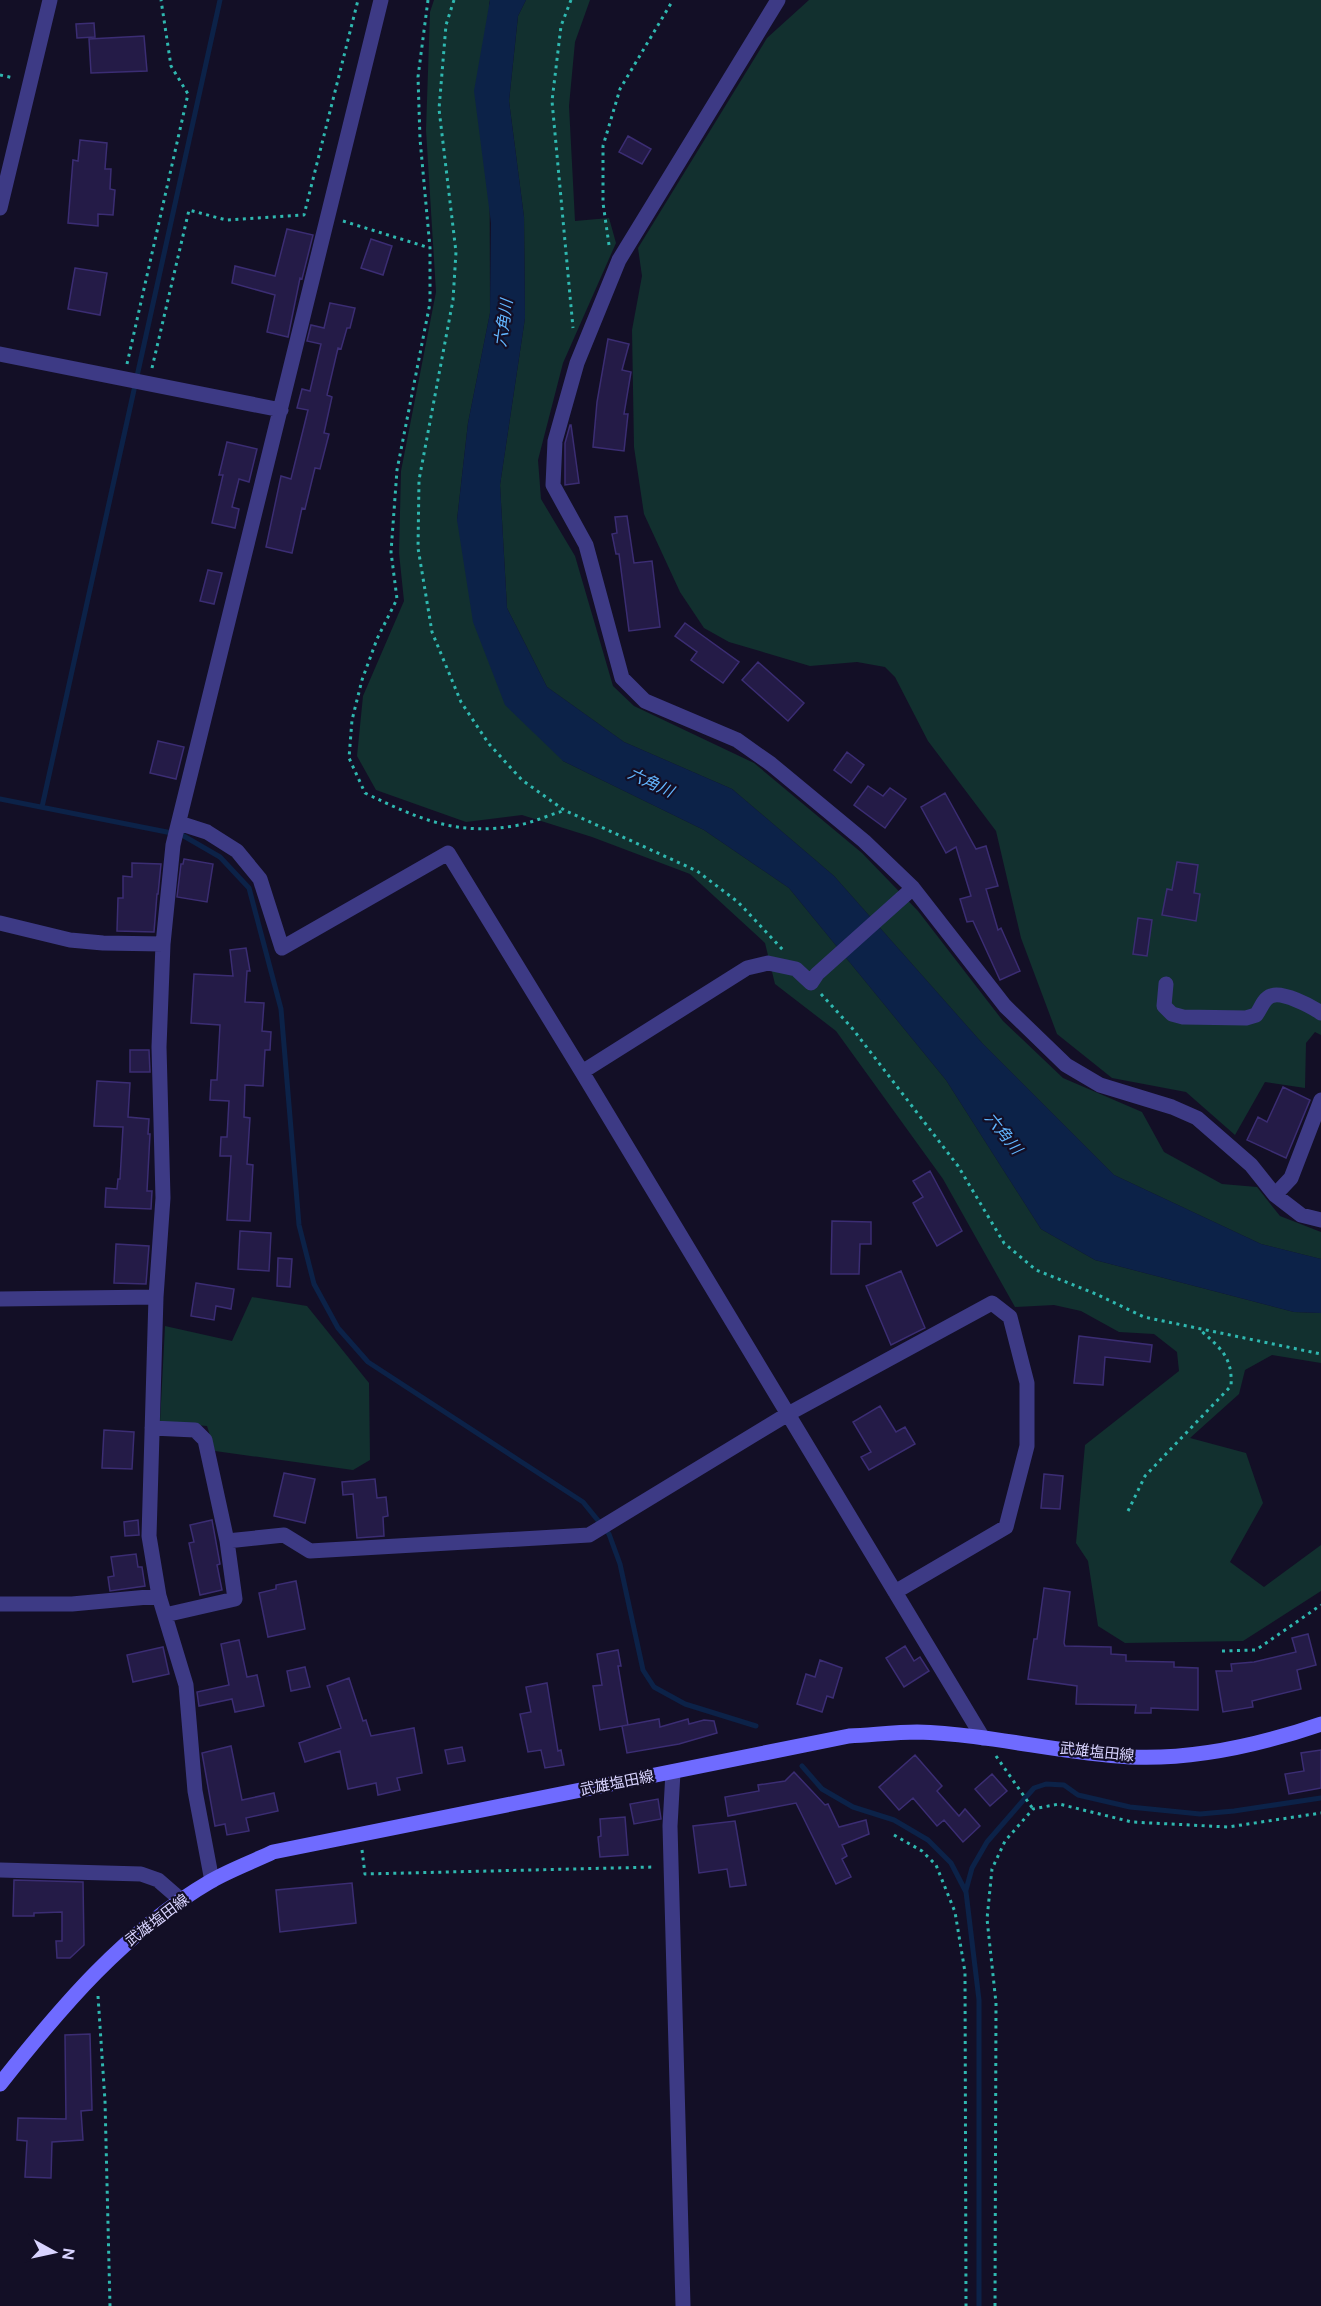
<svg xmlns="http://www.w3.org/2000/svg" width="1321" height="2306" font-family="'DM Sans','Noto Sans JP',sans-serif">
	<rect width="100%" height="100%" fill="#130f26"/>
	<!-- green -->
	<path fill="#12302f" d="M434 0H490L489 4 490 313 468 423 457 520 563 761 704 830 789 888 946 1080 1041 1229 1095 1260 1294 1312 1321 1313V1363L1272 1355 1245 1370 1239 1394 1190 1438 1246 1453 1263 1503 1230 1562 1264 1587 1321 1545V1591L1243 1641 1125 1643 1098 1626 1088 1561 1076 1543 1085 1445 1179 1371 1177 1352 1154 1334 1119 1332 1081 1311 1054 1305 1015 1307 943 1179 836 1031 775 984 765 943 690 874 592 837 522 815 466 822 376 790 357 756 363 696 404 601 399 553 401 471 436 292 426 130 430 12Z
		M526 0H590L575 42 569 106 575 221 609 218 616 243 563 363 538 460 541 499 575 556 613 686 634 706 754 763 862 853 918 911 1003 1021 1063 1078 1142 1112 1164 1152 1222 1184 1257 1187 1280 1216 1321 1232V1259L1261 1244 1114 1175 982 1043 834 876 732 789 624 742 547 687 507 608 500 485 525 318 524 217 509 101 518 16Z
		M809 0H1321V1035L1315 1032 1306 1043 1305 1088 1265 1082 1235 1135 1186 1092 1112 1078 1057 1034 1021 938 996 831 928 741 895 677 885 667 857 662 810 666 729 642 704 628 680 592 644 514 634 447 632 330 642 276 638 248 767 38Z
		M252 1297 307 1306 369 1383 370 1460 353 1470 215 1451 207 1426 160 1422 165 1326 232 1341Z"/>
	<!-- water -->
	<path fill="#0c2248" d="M490 0H526L518 16 509 101 524 217 525 318 500 485 507 608 547 687 624 742 732 789 834 876 982 1043 1114 1175 1261 1244 1321 1259V1313L1294 1312 1095 1260 1041 1229 946 1080 789 888 704 830 563 761 505 705 473 622 457 520 468 423 490 313 491 223 474 91Z"/>
	<g fill="none" stroke-linecap="round" stroke-linejoin="round">
		<!-- stream -->
		<path stroke="#0c2248" stroke-width="5" d="M0 799 182 835 220 857 249 888 281 1009 299 1225 314 1284 338 1328 368 1362 583 1502 609 1534 620 1564 643 1670 654 1687 685 1704 756 1726
			M42 807 220 0
			M802 1766 822 1789 853 1807 894 1820 928 1840 951 1863 966 1892 979 2000V2306
			M966 1890 972 1868 987 1842 1034 1788 1046 1784 1064 1785 1078 1795 1130 1807 1200 1814 1234 1811 1321 1798"/>
	</g>
	<!-- building -->
	<path fill="#241b47" stroke="#3b2d73" stroke-width="1.5" d="M94 23 95 37 77 38 76 24Z
		M144 36 147 71 91 73 89 39Z
		M628 136 651 149 642 164 619 152Z
		M80 140 107 143 105 169H111L110 189 115 190 113 215 98 214V226L68 223 73 160 78 161Z
		M287 229 313 235 302 279 300 278 288 337 267 332 275 295 232 283 235 266 275 276Z
		M371 239 392 246 383 275 361 268Z
		M75 268 107 273 100 315 68 309Z
		M330 303 355 308 350 328H347L341 349 338 348 327 395 332 397 324 433 329 434 320 469 315 468 305 509 302 508 292 553 266 547 281 476 291 479 308 410 297 408 302 389 310 391 321 344 307 341 311 325 324 328Z
		M608 339 629 344 622 370 631 372 624 414H628L624 451 593 447 597 402Z
		M570 425H571L579 483 565 485V443Z
		M227 442 257 449 249 482 239 479 232 507 239 509 235 528 212 523 223 475H219Z
		M627 516 634 563 652 561 660 627 629 631 619 554H616L612 534 617 533 615 517Z
		M208 570 222 573 214 604 200 601Z
		M685 623 739 662 723 683 691 660 697 652 675 636Z
		M758 662 804 703 788 721 742 680Z
		M158 741 184 747 176 779 150 773Z
		M847 752 864 765 851 783 834 770Z
		M868 786 883 796 890 788 906 799 885 828 854 805Z
		M945 793 976 849 986 846 998 886 986 889 998 930 1001 928 1020 971 1000 980 973 921 967 922 960 899 971 896 956 847 946 853 921 807Z
		M184 859 213 864 207 902 177 897 181 864H183Z
		M1177 862 1198 865 1194 893 1200 894 1196 921 1162 915 1167 889 1172 890Z
		M132 863 161 864 158 894H157L154 932 117 931 118 898H123V876L132 877Z
		M1138 918 1152 920 1147 956 1133 954Z
		M246 948 250 971H247L245 1002 264 1003 262 1031 271 1032 270 1050H265L263 1086 245 1085 244 1117 250 1118 247 1164 253 1165 250 1221 227 1220 231 1156H220L221 1137H227L229 1101 210 1100 211 1080H217L220 1025 191 1023 194 974 233 976 230 950Z
		M130 1050H149L150 1072H130Z
		M97 1081 130 1083 128 1117 149 1119 148 1134H150L147 1191H152L151 1209 105 1207 106 1188 117 1189 118 1179H120L123 1127 94 1126Z
		M1283 1087 1310 1100 1286 1158 1247 1140 1258 1117 1267 1122Z
		M930 1171 962 1231 937 1246 913 1203 923 1197 913 1181Z
		M832 1221 871 1222V1244H860L859 1274H831Z
		M240 1231 271 1233 269 1271 238 1269Z
		M116 1244 149 1246 146 1284 114 1283Z
		M278 1258 292 1259 290 1287 277 1286Z
		M901 1271 925 1328 891 1345 866 1286Z
		M196 1283 234 1289 231 1309 216 1306 214 1320 191 1316Z
		M1079 1336 1152 1345 1150 1362 1105 1357 1103 1385 1074 1383Z
		M880 1406 896 1432 905 1427 915 1444 869 1470 861 1457 871 1452 853 1422Z
		M104 1430 134 1432 132 1469 102 1468Z
		M284 1473 315 1479 305 1523 274 1516Z
		M1044 1474 1063 1476 1060 1509 1041 1508Z
		M375 1479 377 1498 386 1497 388 1516 383 1517 384 1536 357 1538 353 1494 343 1495 342 1482Z
		M138 1520 139 1535 125 1536 124 1522Z
		M212 1520 220 1564 217 1565 222 1590 200 1595 189 1543 194 1542 190 1525Z
		M136 1554 138 1567H142L145 1586 110 1591 108 1577 114 1576 111 1557Z
		M296 1581 305 1629 268 1637 259 1593 276 1589V1585Z
		M1044 1588 1070 1592 1064 1643 1065 1646 1111 1647V1654L1126 1655V1661L1174 1662V1667L1198 1668V1710L1151 1708V1713H1135L1136 1705 1076 1704 1077 1686 1028 1679 1034 1639H1037Z
		M1308 1634 1316 1665 1297 1670 1301 1689 1252 1701 1253 1707 1223 1712 1216 1671H1232L1231 1664 1254 1662 1296 1652 1292 1638Z
		M239 1640 247 1677 257 1675 264 1706 235 1712 232 1699 199 1706 197 1692 229 1685 221 1644Z
		M905 1646 914 1661 920 1657 929 1671 904 1687 886 1658Z
		M163 1647 169 1674 133 1682 127 1655Z
		M618 1650 621 1666H618L628 1725 600 1730 593 1686 602 1685 597 1654Z
		M820 1660 842 1668 833 1698 827 1696 822 1712 797 1704 806 1674 815 1677Z
		M305 1667 310 1687 291 1691 287 1671Z
		M349 1678 363 1721 366 1720 371 1736 414 1728 422 1773 397 1778 400 1790 378 1795 376 1783 348 1789 340 1751 305 1762 299 1743 341 1728 327 1686Z
		M547 1683 558 1751 561 1750 564 1765 545 1768 541 1750 528 1752 520 1714 531 1712 526 1687Z
		M659 1719 660 1727 688 1719 689 1724 704 1720 714 1721 717 1733 679 1744 627 1753 622 1726Z
		M231 1746 242 1800 274 1793 278 1811 246 1818 249 1831 227 1835 225 1824 215 1826 202 1753Z
		M462 1747 465 1761 448 1764 445 1750Z
		M1321 1750V1788L1289 1794 1285 1774 1304 1771 1301 1753Z
		M915 1755 942 1786 937 1791 959 1816 965 1809 980 1826 963 1842 944 1820 937 1826 913 1798 899 1810 879 1787Z
		M794 1772 825 1805 828 1804 839 1827 866 1820 869 1834 842 1845 847 1856 842 1859 851 1877 836 1884 796 1803 728 1816 725 1797 759 1791 758 1785 785 1781Z
		M992 1774 1007 1791 990 1806 975 1789Z
		M658 1799 661 1819 634 1824 630 1804Z
		M625 1817 628 1855 600 1857 598 1837 601 1836 600 1819Z
		M735 1821 746 1885 730 1887 727 1869 699 1873 693 1826Z
		M14 1880 83 1882 84 1945 70 1958H57L56 1941H62V1912L34 1913V1916H13Z
		M352 1883 356 1923 280 1932 276 1890Z
		M90 2034 92 2110 81 2111 83 2140 52 2142 51 2178 25 2177 27 2141 17 2140 18 2118 66 2119 65 2035Z"/>
	<g fill="none" stroke-linecap="round" stroke-linejoin="round">
		<!-- path -->
		<path stroke="#2fb8b0" stroke-width="3" stroke-dasharray="3 4.5" stroke-linecap="butt" d="M428 0 418 77 420 139 430 248V303L397 470 391 552 397 599 377 639 362 680 352 720 349 758 365 793C419 819 458 837 519 825 534 822 549 815 563 811
			M454 0 446 25 439 109 456 252 453 300 419 480 418 548 432 632 461 702 489 744 522 780 564 810 697 871 738 902 783 950
			M571 0 561 26 552 101 573 328
			M0 75 14 78
			M343 221 430 248
			M609 245 603 203V146L620 89 673 0
			M127 364 188 94 171 66 161 0
			M152 368 189 210 226 220 304 215 358 0
			M821 994 852 1028 958 1166 1004 1243 1036 1270 1096 1294 1144 1317 1321 1354
			M1128 1511 1145 1476 1231 1386C1233 1356 1219 1347 1199 1329
			M1222 1651 1256 1650 1321 1605
			M996 1756 1033 1809
			M894 1835 922 1851 936 1865 955 1912 965 1972 966 2306
			M362 1850 365 1874 655 1867
			M98 1996 105 2101 110 2306
			M995 2306 996 2003 987 1919 992 1869 1005 1841 1033 1809 1059 1804 1132 1822 1228 1827 1321 1813"/>
		<!-- street -->
		<path stroke="#3d3a85" stroke-width="15" d="M778 0 619 260 577 363 555 441 553 485 586 545 622 678 645 701 737 740 771 764 864 841 913 888 1005 1006 1066 1065 1100 1085 1172 1107 1197 1118 1251 1165 1275 1195 1301 1215 1321 1220
			M0 208 50 0
			M0 354 281 410
			M179 823 207 832 237 851 260 879 282 948 448 853 582 1072 983 1738
			M0 923 70 940 103 943 163 944
			M1166 984 1164 1006 1172 1014 1183 1017 1246 1018 1256 1015C1260 1010 1264 998 1271 996 1282 991 1311 1006 1321 1013
			M582 1072 747 968 768 963 796 969 811 983 817 974 913 888
			M1275 1195 1291 1178 1321 1100
			M0 1299 156 1297
			M152 1428 195 1430 205 1440 227 1541 235 1599 165 1615
			M227 1541 284 1535 310 1551 589 1535 788 1414 992 1303 1010 1317 1027 1383V1446L1006 1527 895 1592
			M0 1604H72L159 1596
			M673 1772 670 1826 683 2306
			M0 1870 141 1874 158 1880 181 1900
			M212 1881 195 1791 186 1685 159 1596 149 1536 156 1297 163 1198 159 1047 163 944 173 845 381 0"/>
		<!-- secondary -->
		<path stroke="#6f6bff" stroke-width="15" d="M0 2084C61 2007 124 1932 211 1881 230 1870 252 1862 273 1852L849 1736C872 1735 895 1732 917 1732 989 1734 1059 1753 1130 1757 1195 1760 1260 1745 1321 1724"/>
	</g>
	<g text-anchor="middle" stroke-width="4.5" stroke-linejoin="round" paint-order="stroke">
		<!-- street labels -->
		<g font-size="15" fill="#d9d4ff" stroke="#130f26">
			<text transform="translate(1097 1752) rotate(6)" y="5">武雄塩田線</text>
			<text transform="translate(617 1783) rotate(-11)" y="5">武雄塩田線</text>
			<text transform="translate(157 1920) rotate(-37)" y="5">武雄塩田線</text>
		</g>
		<!-- water labels -->
		<g font-size="16" font-style="italic" fill="#62b6ff" stroke="#130f26">
			<text transform="translate(503 323) rotate(-82)" y="6">六角川</text>
			<text transform="translate(651 782) rotate(25)" y="6">六角川</text>
			<text transform="translate(1004 1133) rotate(51)" y="6">六角川</text>
		</g>
	</g>
	<!-- north arrow -->
	<g transform="translate(54 2252) rotate(98)" stroke="#130f26" stroke-width="4.5" paint-order="stroke">
	<path d="M0-4.5L10 22L0 15L-10 22Z" fill="#d9d4ff"/>
	<text y="-9" font-size="16" font-weight="bold" text-anchor="middle" fill="#d9d4ff">N</text>
	</g>
</svg>
